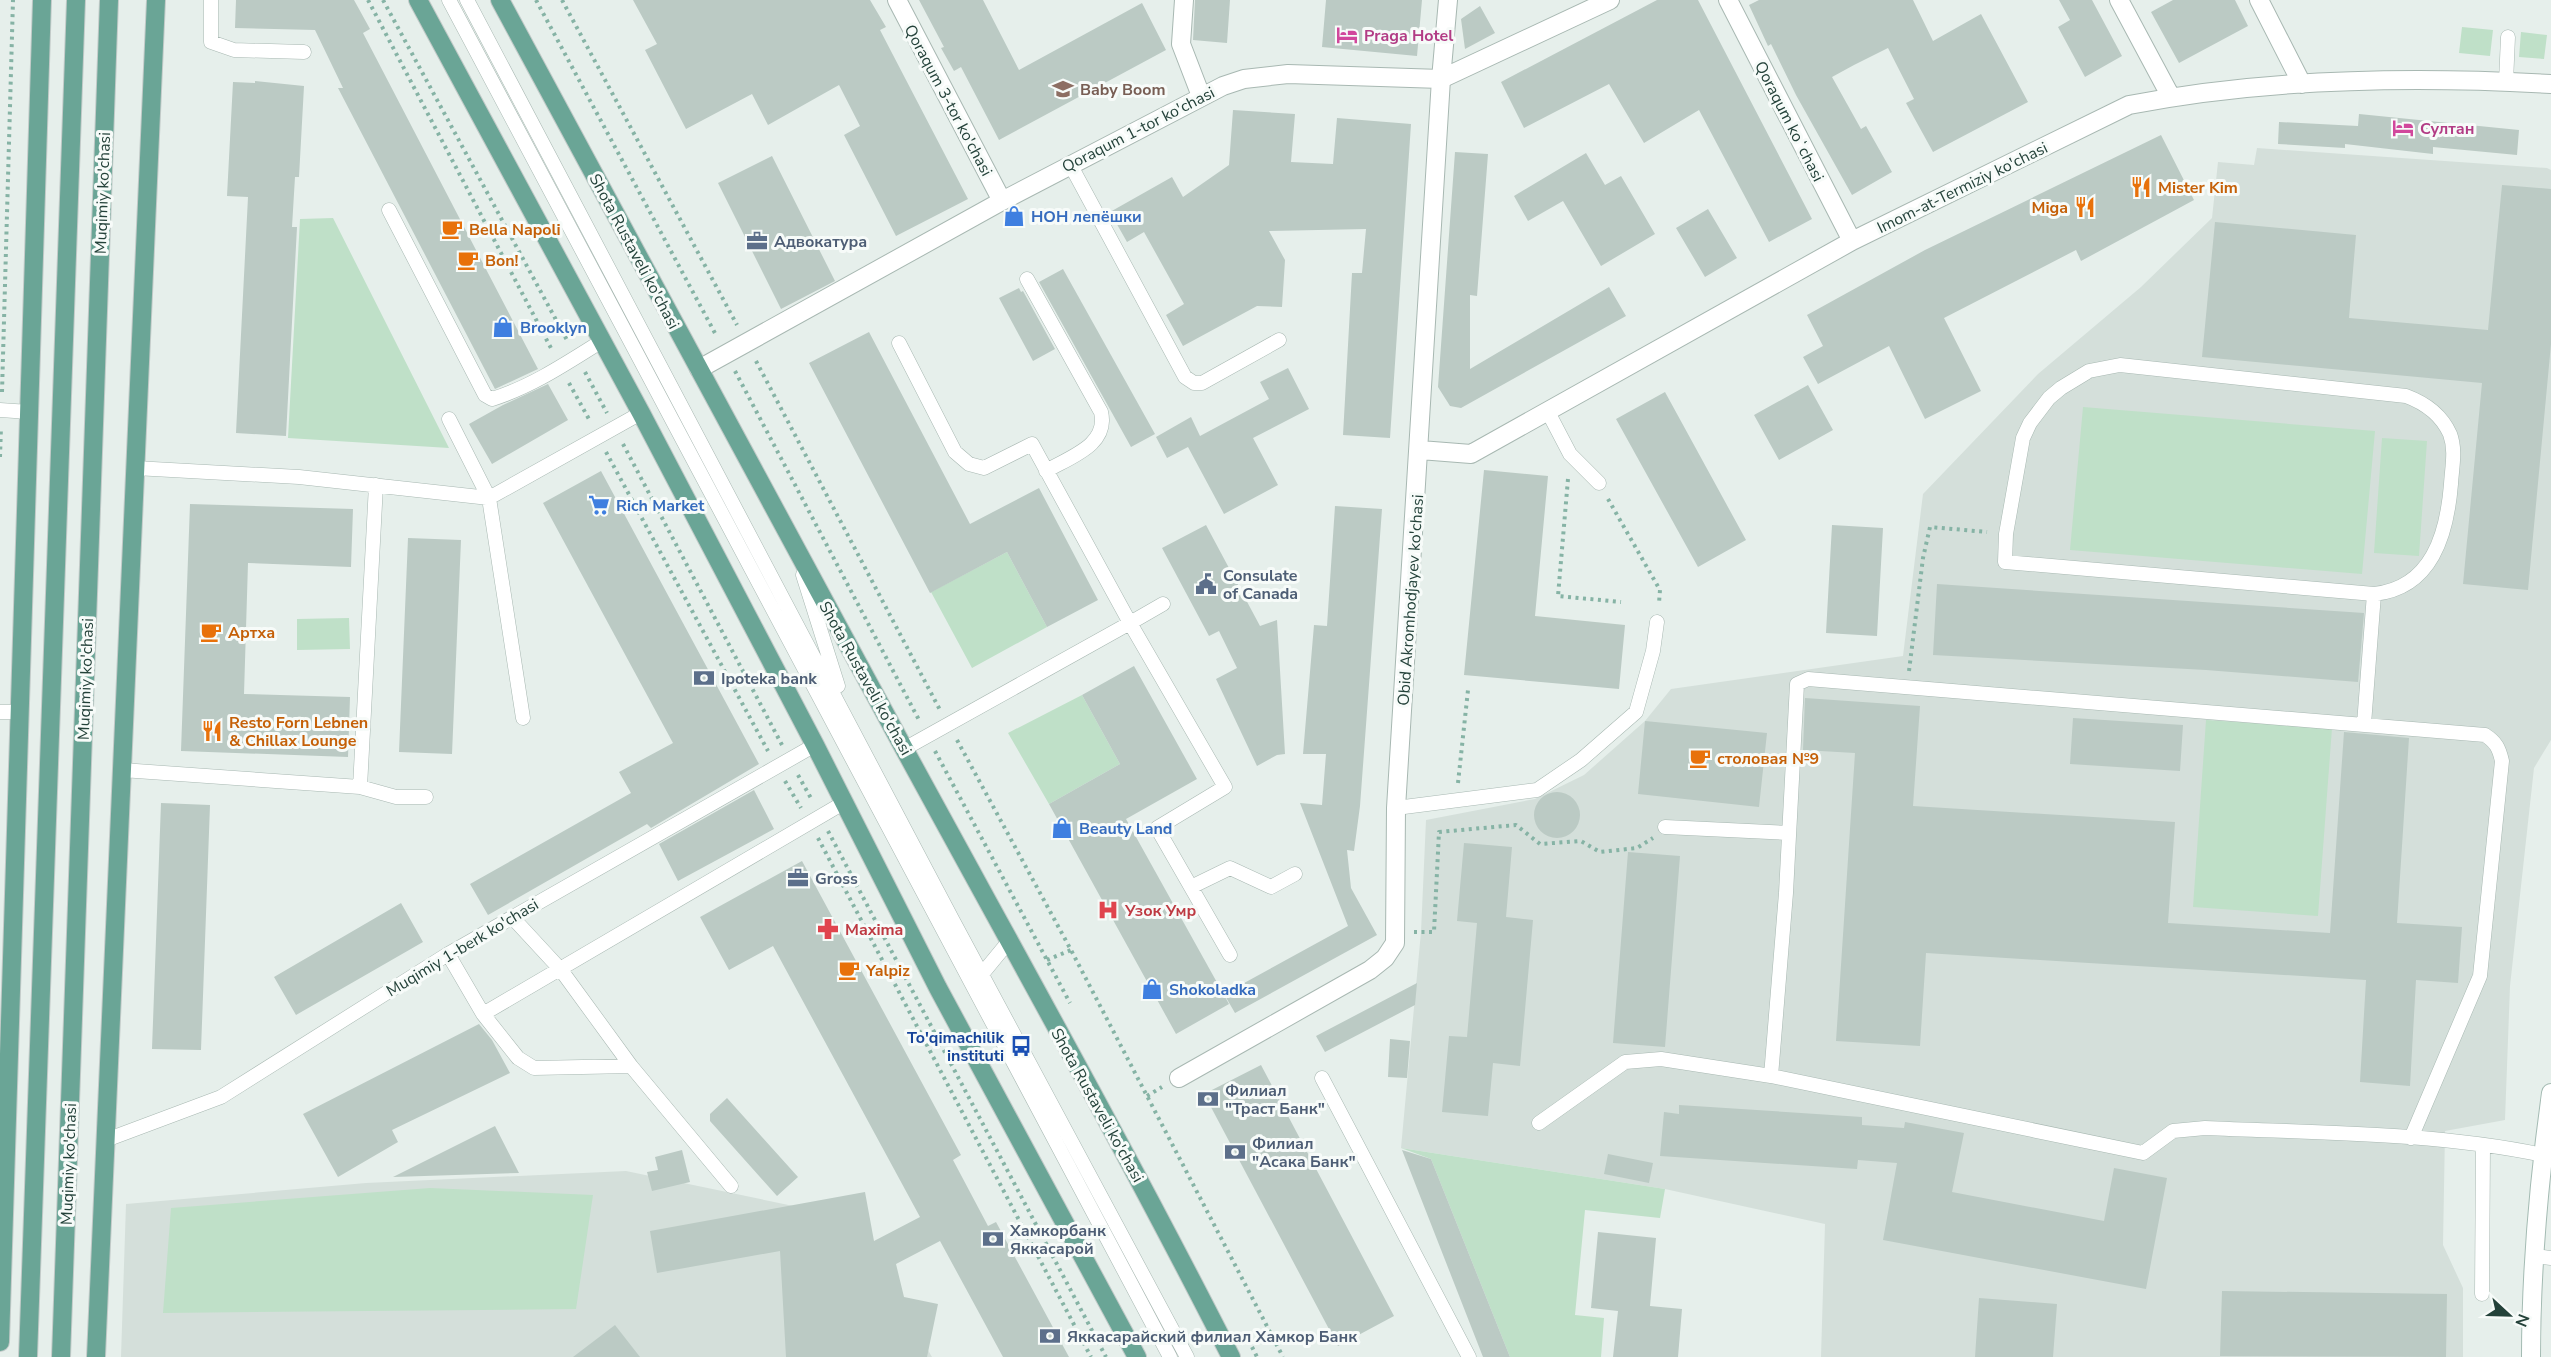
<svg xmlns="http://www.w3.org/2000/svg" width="2551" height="1357" font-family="'Nunito Sans',sans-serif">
	<rect width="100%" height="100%" fill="#e6efeb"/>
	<!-- built -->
	<path fill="#d4dfda" d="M2257 148 2547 168 2551 170V740L2534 768 2510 986 2505 1120 2445 1131 2443 1245 2463 1288V1357H1821L1825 1224 1665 1189 1401 1148 1421 932 1426 820 1535 799 1584 775 1645 721 1671 689 1903 656 1923 494 2038 374 2141 287 2212 218 2218 162 2254 165Z
		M626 1171 851 1218 932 1357H121L126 1204 366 1183Z"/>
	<!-- green -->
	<path fill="#bfe0c8" d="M2462 27 2493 30 2490 56 2459 53Z
		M2521 32 2547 35 2544 59 2519 57Z
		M333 218 449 448 288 438 300 219Z
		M2083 407 2375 431 2362 574 2070 550Z
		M2382 438 2427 441 2419 556 2374 553Z
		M1007 552 1047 627 972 668 931 592Z
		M349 618 350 649 297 650V619Z
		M1082 695 1120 764 1049 804 1008 733Z
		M2206 720 2332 728 2318 916 2193 907Z
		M1401 1148 1665 1189 1660 1218 1585 1210 1575 1315 1604 1318 1601 1357H1510L1431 1159Z
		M430 1188 593 1195 576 1309 163 1313 171 1208Z"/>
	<!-- building -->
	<path fill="#bbcac4" d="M236 0H354L370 29 363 33 538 369 495 389 338 88H343L315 30 235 28Z
		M633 0H870L886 27 880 30 968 199 896 236 844 135 860 126 839 85 768 125 752 94 686 129 645 50 657 44Z
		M919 0H983L1019 70 1142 3 1166 50 999 140 961 67 954 71 941 48 944 47Z
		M1195 0H1230L1227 43 1193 40Z
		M1326 0H1422L1417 56 1322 47Z
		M1657 0H1698L1812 219 1769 242 1699 110 1644 143 1609 84 1524 128 1501 82Z
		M1759 0H1913L1933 41 1981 14 2028 102 1933 152 1906 103 1914 99 1888 48 1854 65 1832 77 1861 129 1866 126 1892 172 1852 195 1796 95 1771 44 1768 46 1749 5Z
		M2059 0H2092L2122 56 2085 77 2058 27 2070 20Z
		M2173 0H2235L2248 26 2179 63 2151 12Z
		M1480 6 1495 33 1465 49 1461 19Z
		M255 81 304 86 299 177H295L292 227H297L286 436 236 433 248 197 227 196 233 82 255 83Z
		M1233 110 1295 114 1291 162 1333 164 1337 118 1411 124 1390 438 1343 435 1352 273H1362L1366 229 1269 231 1285 260 1282 307 1257 306 1183 346 1166 315 1184 304 1144 232 1127 242 1110 212 1172 177 1183 197 1229 165Z
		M2359 114 2519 130 2517 155 2433 147V154L2345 144V148L2278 144 2279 122 2358 126Z
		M2161 135 2194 200 2081 261 2076 250 1944 318 1981 391 1925 419 1889 346 1818 384 1803 357 1823 346 1807 315 1925 250Z
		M1455 152 1488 154 1477 296 1470 295V369L1609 287 1626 316 1461 408 1450 406 1438 387Z
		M1586 153 1605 185 1621 176 1655 234 1601 266 1563 201 1528 221 1514 196Z
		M772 156 835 281 781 309 718 183Z
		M2502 185 2551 189V344L2528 590 2463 584 2482 383 2202 357 2215 222 2356 235 2349 318 2488 330Z
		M1708 209 1737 258 1705 277 1676 228Z
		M1063 269 1155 434 1131 447 1039 282Z
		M1019 288 1021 292 1023 291 1055 349 1033 361 999 298Z
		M869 332 970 524 1039 488 1098 600 1047 627 1007 552 930 593 809 363Z
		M1288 368 1309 409 1253 438 1278 485 1224 514 1188 447 1167 458 1156 437 1191 417 1200 436 1269 399 1260 382Z
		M548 384 568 420 492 464 469 424 503 405Z
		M1808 385 1833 430 1779 460 1754 415Z
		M1665 392 1746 540 1698 567 1616 419Z
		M1484 470 1548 476 1535 616 1625 625 1619 689 1464 675Z
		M601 471 759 764 651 828 647 824 488 915 470 884 631 793 619 772 673 743 543 503Z
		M190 504 353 509 351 567 248 563 244 694 350 697 348 757 181 751Z
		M1335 506 1382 509 1360 806 1354 851 1347 850 1351 888 1377 935 1235 1013 1224 994 1348 926 1300 803 1322 805 1326 754H1303L1314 625 1327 626Z
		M1206 525 1260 626 1277 620 1285 754 1277 755 1257 766 1216 679 1237 668 1219 631 1209 636 1162 548Z
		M1832 525 1883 528 1877 636 1826 633Z
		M408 538 461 540 452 754 399 752Z
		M1937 584 2364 613 2358 682 2206 670 1933 655Z
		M1134 666 1197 779 1126 819 1229 1004 1176 1034 1049 804 1120 764 1082 695Z
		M1805 698 1920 706 1913 806 2175 822 2168 923 2330 933 2344 732 2409 738 2397 923 2462 927 2458 983 2416 980 2410 1086 2360 1082 2366 980 1926 953 1920 1046 1836 1041 1855 753 1803 750Z
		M2073 718 2183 725 2180 771 2070 764Z
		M1645 721 1767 733 1759 807 1638 794Z
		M754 790 774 829 678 881 659 844Z
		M1534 815a23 23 0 1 1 46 0a23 23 0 1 1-46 0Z
		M161 803 210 805 201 1050 152 1049Z
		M1464 843 1512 847 1506 917 1533 920 1520 1066 1493 1063 1488 1116 1442 1112 1449 1036 1467 1037 1477 923 1457 921Z
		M1628 852 1680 856 1665 1047 1613 1043Z
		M802 861 961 1155 953 1160 988 1226 996 1222 1069 1357H1003L940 1241 896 1264 904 1297 938 1304 927 1357H786L780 1251 657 1273 650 1231 865 1192 874 1241 920 1217 773 946 729 970 700 917Z
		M401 903 423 942 296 1015 274 977Z
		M1417 983 1415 1005 1325 1052 1316 1036Z
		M479 1024 492 1040 510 1073 392 1130 398 1142 338 1177 303 1114Z
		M1390 1039 1410 1041 1407 1078 1388 1077Z
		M1261 1065 1394 1316 1338 1346 1204 1094Z
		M727 1098 798 1177 777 1196 710 1121V1114Z
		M1679 1105 1862 1117V1125L1904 1128 1905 1122 1964 1133 1952 1192 2104 1221 2114 1168 2167 1178 2146 1289 1883 1240 1897 1163 1858 1160 1857 1169 1660 1156 1664 1112 1679 1114Z
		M495 1126 519 1173 393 1177Z
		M682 1150 690 1182 652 1191 647 1172 658 1170 655 1157Z
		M1402 1150 1431 1159 1510 1357H1483Z
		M1608 1154 1653 1163 1649 1183 1604 1174Z
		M1598 1232 1656 1238 1650 1306 1682 1309 1678 1357H1613L1618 1311 1591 1308Z
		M2222 1291 2447 1294 2446 1357 2220 1356Z
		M1979 1298 2057 1304 2053 1357H1975Z
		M615 1325 640 1357H573Z"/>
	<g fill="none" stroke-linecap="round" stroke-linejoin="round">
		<defs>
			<path id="lane" d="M211 0V42L234 50 304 52
				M449 0 1170 1357
				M467 0 952 919 1187 1357
				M2506 82 2508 37
				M1070 164 1185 377 1194 383H1202L1279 340
				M389 210 485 395 492 399C531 387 567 363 602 341
				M1027 279 1101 412C1109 445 1070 457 1046 471
				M899 343 955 452 969 464 984 468 1032 444 1130 623 904 749
				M0 410 29 412
				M1548 412 1570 454 1599 483
				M449 419 489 498 523 718
				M135 468 299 477 489 498 641 413
				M803 575 838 686
				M1163 604 1130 623 1225 787 1157 828 1230 955
				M0 712H20
				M2364 724 2374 594C2432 588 2447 534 2451 484 2452 467 2456 450 2450 434 2441 414 2425 403 2406 396L2120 365 2089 371 2061 388 2049 398 2030 423 2023 438 2006 534 2005 562 2374 594
				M122 770 360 787 376 485
				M360 787 396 797H426
				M1396 808 1537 790 1581 760 1636 712 1653 651 1657 622
				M1665 827 1789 833
				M1191 887 1230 868 1271 887 1295 874
				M512 917 561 970 631 1066
				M448 954 483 1014 518 1058 534 1068 631 1066 731 1186
				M974 971 982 974 1010 940
				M483 1014 845 802
				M1771 1076 1786 893 1797 684 1808 679 2485 735C2496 742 2499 748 2502 761L2480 976 2411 1138
				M1322 1078 1469 1357
				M1539 1123 1625 1062 1661 1059 1771 1076 2143 1153 2173 1131 2205 1128C2317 1133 2433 1132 2543 1155
				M106 1140 221 1097 448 954 815 745
				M2535 1256 2551 1258
				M2482 1294 2483 1145"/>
			<path id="street" d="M897 0 1002 201
				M1184 0 1181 44 1201 96
				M1728 0 1852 241
				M2119 0 2171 97
				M2259 0 2302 84
				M699 369 1002 201 1223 86 1244 79 1288 74 1441 79 1610 0
				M1420 450 1471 454 1852 241 2129 105C2267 78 2411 76 2551 84
				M1179 1078 1370 970 1385 958 1395 943 1396 808 1441 79 1448 0"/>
			<path id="secondary" d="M2531 1357C2531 1269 2539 1180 2551 1093"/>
			<path id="primary" d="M418 0 641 413 815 745 938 988 1137 1357
				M500 0C633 248 766 496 901 743 1012 947 1126 1150 1231 1357
				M0 1342 42 0
				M28 1357 76 0
				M61 1357 109 0
				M96 1357 156 0"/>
		</defs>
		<!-- lane casing -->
		<use href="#lane" stroke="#a8b8b2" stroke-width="15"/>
		<!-- street casing -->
		<use href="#street" stroke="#a8b8b2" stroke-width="20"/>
		<!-- secondary casing -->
		<use href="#secondary" stroke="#a4bbb3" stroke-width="20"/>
		<!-- primary casing -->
		<use href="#primary" stroke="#c2cac8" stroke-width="20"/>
		<!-- path -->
		<path stroke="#86b3a5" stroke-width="4" stroke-dasharray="3 4.5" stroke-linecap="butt" d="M368 0 552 350
			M383 0 568 342
			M536 0 716 335
			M562 0 737 325
			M756 361 940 710
			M735 371 919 720
			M585 372 607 413
			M569 383 590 421
			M2 392 13 0
			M623 444 782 745
			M606 452 768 751
			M0 457 1 427
			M1568 479 1558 596 1621 602
			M1608 499 1660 590 1659 603
			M1909 671 1923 558 1930 527 1987 532
			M957 740 1071 950 1283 1357
			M935 751 1070 1003
			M798 775 812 800
			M785 781 801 808
			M1458 783 1468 690
			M828 831 1106 1357
			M818 838 1091 1357
			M1414 932H1434L1439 832 1516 825 1540 844 1581 841 1600 852 1637 848 1653 838
			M1047 960 1071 950
			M1147 1096 1162 1087
			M1252 1347 1257 1357"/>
		<!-- lane -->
		<use href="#lane" stroke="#fff" stroke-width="14"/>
		<!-- street -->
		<use href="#street" stroke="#fff" stroke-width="18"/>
		<!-- secondary -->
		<use href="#secondary" stroke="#fff" stroke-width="18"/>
		<!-- primary -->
		<use href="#primary" stroke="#6aa596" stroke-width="18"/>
	</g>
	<!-- icons -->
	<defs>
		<symbol id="hotel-bare" viewBox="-9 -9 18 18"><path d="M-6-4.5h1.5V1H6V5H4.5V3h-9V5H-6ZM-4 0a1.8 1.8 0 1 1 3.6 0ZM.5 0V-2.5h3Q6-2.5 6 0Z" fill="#d1479c" stroke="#f7fbf9" stroke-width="2.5" paint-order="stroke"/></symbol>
		<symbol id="school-bare" viewBox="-9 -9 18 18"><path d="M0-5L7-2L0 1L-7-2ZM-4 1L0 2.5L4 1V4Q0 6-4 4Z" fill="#8d6e63" stroke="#f7fbf9" stroke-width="2.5" paint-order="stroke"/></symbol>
		<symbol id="restaurant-bare" viewBox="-9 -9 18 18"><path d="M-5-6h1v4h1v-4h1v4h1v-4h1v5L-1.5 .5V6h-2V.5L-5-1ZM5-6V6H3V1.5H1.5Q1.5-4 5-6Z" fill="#e8710a" stroke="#f7fbf9" stroke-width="2.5" paint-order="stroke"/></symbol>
		<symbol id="shop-bare" viewBox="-9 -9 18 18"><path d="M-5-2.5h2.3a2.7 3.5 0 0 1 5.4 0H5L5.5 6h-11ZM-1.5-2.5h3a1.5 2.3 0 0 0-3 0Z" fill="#3f7fe0" stroke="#f7fbf9" stroke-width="2.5" paint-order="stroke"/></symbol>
		<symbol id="cafe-bare" viewBox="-9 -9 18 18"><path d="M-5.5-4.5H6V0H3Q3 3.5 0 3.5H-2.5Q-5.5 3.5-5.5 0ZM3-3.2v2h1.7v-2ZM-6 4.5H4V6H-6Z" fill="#e8710a" stroke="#f7fbf9" stroke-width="2.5" paint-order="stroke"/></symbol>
		<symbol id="office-bare" viewBox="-9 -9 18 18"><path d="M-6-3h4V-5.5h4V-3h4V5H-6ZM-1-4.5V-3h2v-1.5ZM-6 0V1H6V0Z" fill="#5c6f8a" stroke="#f7fbf9" stroke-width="2.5" paint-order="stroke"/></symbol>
		<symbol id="supermarket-bare" viewBox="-9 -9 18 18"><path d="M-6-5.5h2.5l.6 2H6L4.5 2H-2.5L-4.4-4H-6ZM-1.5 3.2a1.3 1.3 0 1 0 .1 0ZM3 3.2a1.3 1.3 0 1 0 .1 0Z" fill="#3f7fe0" stroke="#f7fbf9" stroke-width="2.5" paint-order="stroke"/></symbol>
		<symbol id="civic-bare" viewBox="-9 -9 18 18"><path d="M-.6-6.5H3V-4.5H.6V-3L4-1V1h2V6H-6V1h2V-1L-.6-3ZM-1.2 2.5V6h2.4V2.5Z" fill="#5c6f8a" stroke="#f7fbf9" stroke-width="2.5" paint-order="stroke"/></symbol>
		<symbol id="bank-bare" viewBox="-9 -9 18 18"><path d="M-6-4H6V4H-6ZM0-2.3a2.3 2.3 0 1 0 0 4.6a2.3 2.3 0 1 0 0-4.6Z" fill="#5c6f8a" stroke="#f7fbf9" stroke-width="2.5" paint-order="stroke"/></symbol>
		<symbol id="hospital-bare" viewBox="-9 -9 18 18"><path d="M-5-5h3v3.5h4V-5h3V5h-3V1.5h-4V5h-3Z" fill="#e0444e" stroke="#f7fbf9" stroke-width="2.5" paint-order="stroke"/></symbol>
		<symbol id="pharmacy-bare" viewBox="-9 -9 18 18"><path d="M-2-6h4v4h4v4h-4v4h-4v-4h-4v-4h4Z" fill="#e0444e" stroke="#f7fbf9" stroke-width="2.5" paint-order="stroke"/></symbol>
		<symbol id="bus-bare" viewBox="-9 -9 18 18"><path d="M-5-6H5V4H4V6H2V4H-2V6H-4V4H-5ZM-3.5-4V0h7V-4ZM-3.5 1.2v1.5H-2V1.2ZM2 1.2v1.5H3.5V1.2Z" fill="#1a4fb4" stroke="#f7fbf9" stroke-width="2.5" paint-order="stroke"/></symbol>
	</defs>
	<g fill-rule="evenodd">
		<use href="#hotel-bare" x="1332" y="20" width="30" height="30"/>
		<use href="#school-bare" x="1048" y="74" width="30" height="30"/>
		<use href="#hotel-bare" x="2388" y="113" width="30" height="30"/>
		<use href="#restaurant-bare" x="2126" y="172" width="30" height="30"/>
		<use href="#restaurant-bare" x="2070" y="192" width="30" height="30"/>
		<use href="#shop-bare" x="999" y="201" width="30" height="30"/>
		<use href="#cafe-bare" x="437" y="214" width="30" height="30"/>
		<use href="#office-bare" x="742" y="226" width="30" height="30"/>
		<use href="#cafe-bare" x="453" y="245" width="30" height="30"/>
		<use href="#shop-bare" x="488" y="312" width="30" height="30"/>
		<use href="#supermarket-bare" x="584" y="490" width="30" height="30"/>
		<use href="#civic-bare" x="1191" y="569" width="30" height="30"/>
		<use href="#cafe-bare" x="196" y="617" width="30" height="30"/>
		<use href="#bank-bare" x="689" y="663" width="30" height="30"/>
		<use href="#restaurant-bare" x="197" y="716" width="30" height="30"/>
		<use href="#cafe-bare" x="1685" y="743" width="30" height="30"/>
		<use href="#shop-bare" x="1047" y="813" width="30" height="30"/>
		<use href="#office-bare" x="783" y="863" width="30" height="30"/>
		<use href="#hospital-bare" x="1093" y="895" width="30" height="30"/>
		<use href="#pharmacy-bare" x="813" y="914" width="30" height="30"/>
		<use href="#cafe-bare" x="834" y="955" width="30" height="30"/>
		<use href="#shop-bare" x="1137" y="974" width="30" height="30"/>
		<use href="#bus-bare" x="1006" y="1031" width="30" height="30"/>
		<use href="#bank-bare" x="1193" y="1084" width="30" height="30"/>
		<use href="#bank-bare" x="1220" y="1137" width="30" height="30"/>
		<use href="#bank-bare" x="978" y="1224" width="30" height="30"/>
		<use href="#bank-bare" x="1035" y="1321" width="30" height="30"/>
	</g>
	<g text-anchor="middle" stroke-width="6" stroke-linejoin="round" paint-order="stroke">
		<!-- hotel labels -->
		<g font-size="16" font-weight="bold" fill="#b23c85" stroke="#f7fbf9" text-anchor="start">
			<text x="1364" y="41">Praga Hotel</text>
			<text x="2420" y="134">Султан</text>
		</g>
		<!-- education labels -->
		<g font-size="16" font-weight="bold" fill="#785e54" stroke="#f7fbf9" text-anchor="start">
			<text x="1080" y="95">Baby Boom</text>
		</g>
		<!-- street labels -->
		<g font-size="16" fill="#24423a" stroke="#f7fbf9">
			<text transform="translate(949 100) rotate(62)" y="6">Qoraqum 3-tor ko'chasi</text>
			<text transform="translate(1790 121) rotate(63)" y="6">Qoraqum koʻchasi</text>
			<text transform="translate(1138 129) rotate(-27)" y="6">Qoraqum 1-tor ko'chasi</text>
			<text transform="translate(1962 187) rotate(-26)" y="6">Imom-at-Termiziy ko'chasi</text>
			<text transform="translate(102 193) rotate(-88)" y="6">Muqimiy ko'chasi</text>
			<text transform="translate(635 251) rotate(62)" y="6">Shota Rustaveli ko'chasi</text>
			<text transform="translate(1410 600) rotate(-86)" y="6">Obid Akromhodjayev ko'chasi</text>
			<text transform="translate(866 678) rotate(61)" y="6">Shota Rustaveli ko'chasi</text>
			<text transform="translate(85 679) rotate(-88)" y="6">Muqimiy ko'chasi</text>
			<text transform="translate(462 947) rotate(-31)" y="6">Muqimiy 1-berk ko'chasi</text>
			<text transform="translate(1098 1105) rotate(61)" y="6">Shota Rustaveli ko'chasi</text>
			<text transform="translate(68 1164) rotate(-88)" y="6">Muqimiy ko'chasi</text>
		</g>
		<!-- food labels -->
		<g font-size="16" font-weight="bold" fill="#c56008" stroke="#f7fbf9" text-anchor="start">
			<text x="2158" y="193">Mister Kim</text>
			<text x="2068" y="213" text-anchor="end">Miga</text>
			<text x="469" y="235">Bella Napoli</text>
			<text x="485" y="266">Bon!</text>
			<text x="228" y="638">Артха</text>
			<text x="229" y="728">Resto Forn Lebnen<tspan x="229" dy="18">&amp; Chillax Lounge</tspan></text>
			<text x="1717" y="764">столовая №9</text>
			<text x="866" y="976">Yalpiz</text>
		</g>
		<!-- shop labels -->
		<g font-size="16" font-weight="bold" fill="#366cbe" stroke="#f7fbf9" text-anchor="start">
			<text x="1031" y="222">НОН лепёшки</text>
			<text x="520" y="333">Brooklyn</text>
			<text x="616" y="511">Rich Market</text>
			<text x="1079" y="834">Beauty Land</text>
			<text x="1169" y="995">Shokoladka</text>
		</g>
		<!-- service labels -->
		<g font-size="16" font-weight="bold" fill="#4e5e75" stroke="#f7fbf9" text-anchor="start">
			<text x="774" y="247">Адвокатура</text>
			<text x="1223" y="581">Consulate<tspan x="1223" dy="18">of Canada</tspan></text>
			<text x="721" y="684">Ipoteka bank</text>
			<text x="815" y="884">Gross</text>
			<text x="1225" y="1096">Филиал<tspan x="1225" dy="18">"Траст Банк"</tspan></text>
			<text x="1252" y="1149">Филиал<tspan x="1252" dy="18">"Асака Банк"</tspan></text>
			<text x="1010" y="1236">Хамкорбанк<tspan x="1010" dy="18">Яккасарой</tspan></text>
			<text x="1067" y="1342">Яккасарайский филиал Хамкор Банк</text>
		</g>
		<!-- health labels -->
		<g font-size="16" font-weight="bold" fill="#be3a42" stroke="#f7fbf9" text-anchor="start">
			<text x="1125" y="916">Узок Умр</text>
			<text x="845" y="935">Maxima</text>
		</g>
		<!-- transit labels -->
		<g font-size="16" font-weight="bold" fill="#164399" stroke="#f7fbf9" text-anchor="end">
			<text x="1004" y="1043">To'qimachilik<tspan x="1004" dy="18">instituti</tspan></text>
		</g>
	</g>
	<!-- north arrow -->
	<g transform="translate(2509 1315) rotate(112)" stroke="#f7fbf9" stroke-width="4.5" paint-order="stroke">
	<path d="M0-4.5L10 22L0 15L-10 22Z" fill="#24423a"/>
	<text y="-9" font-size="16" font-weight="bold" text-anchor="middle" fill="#24423a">N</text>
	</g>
</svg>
